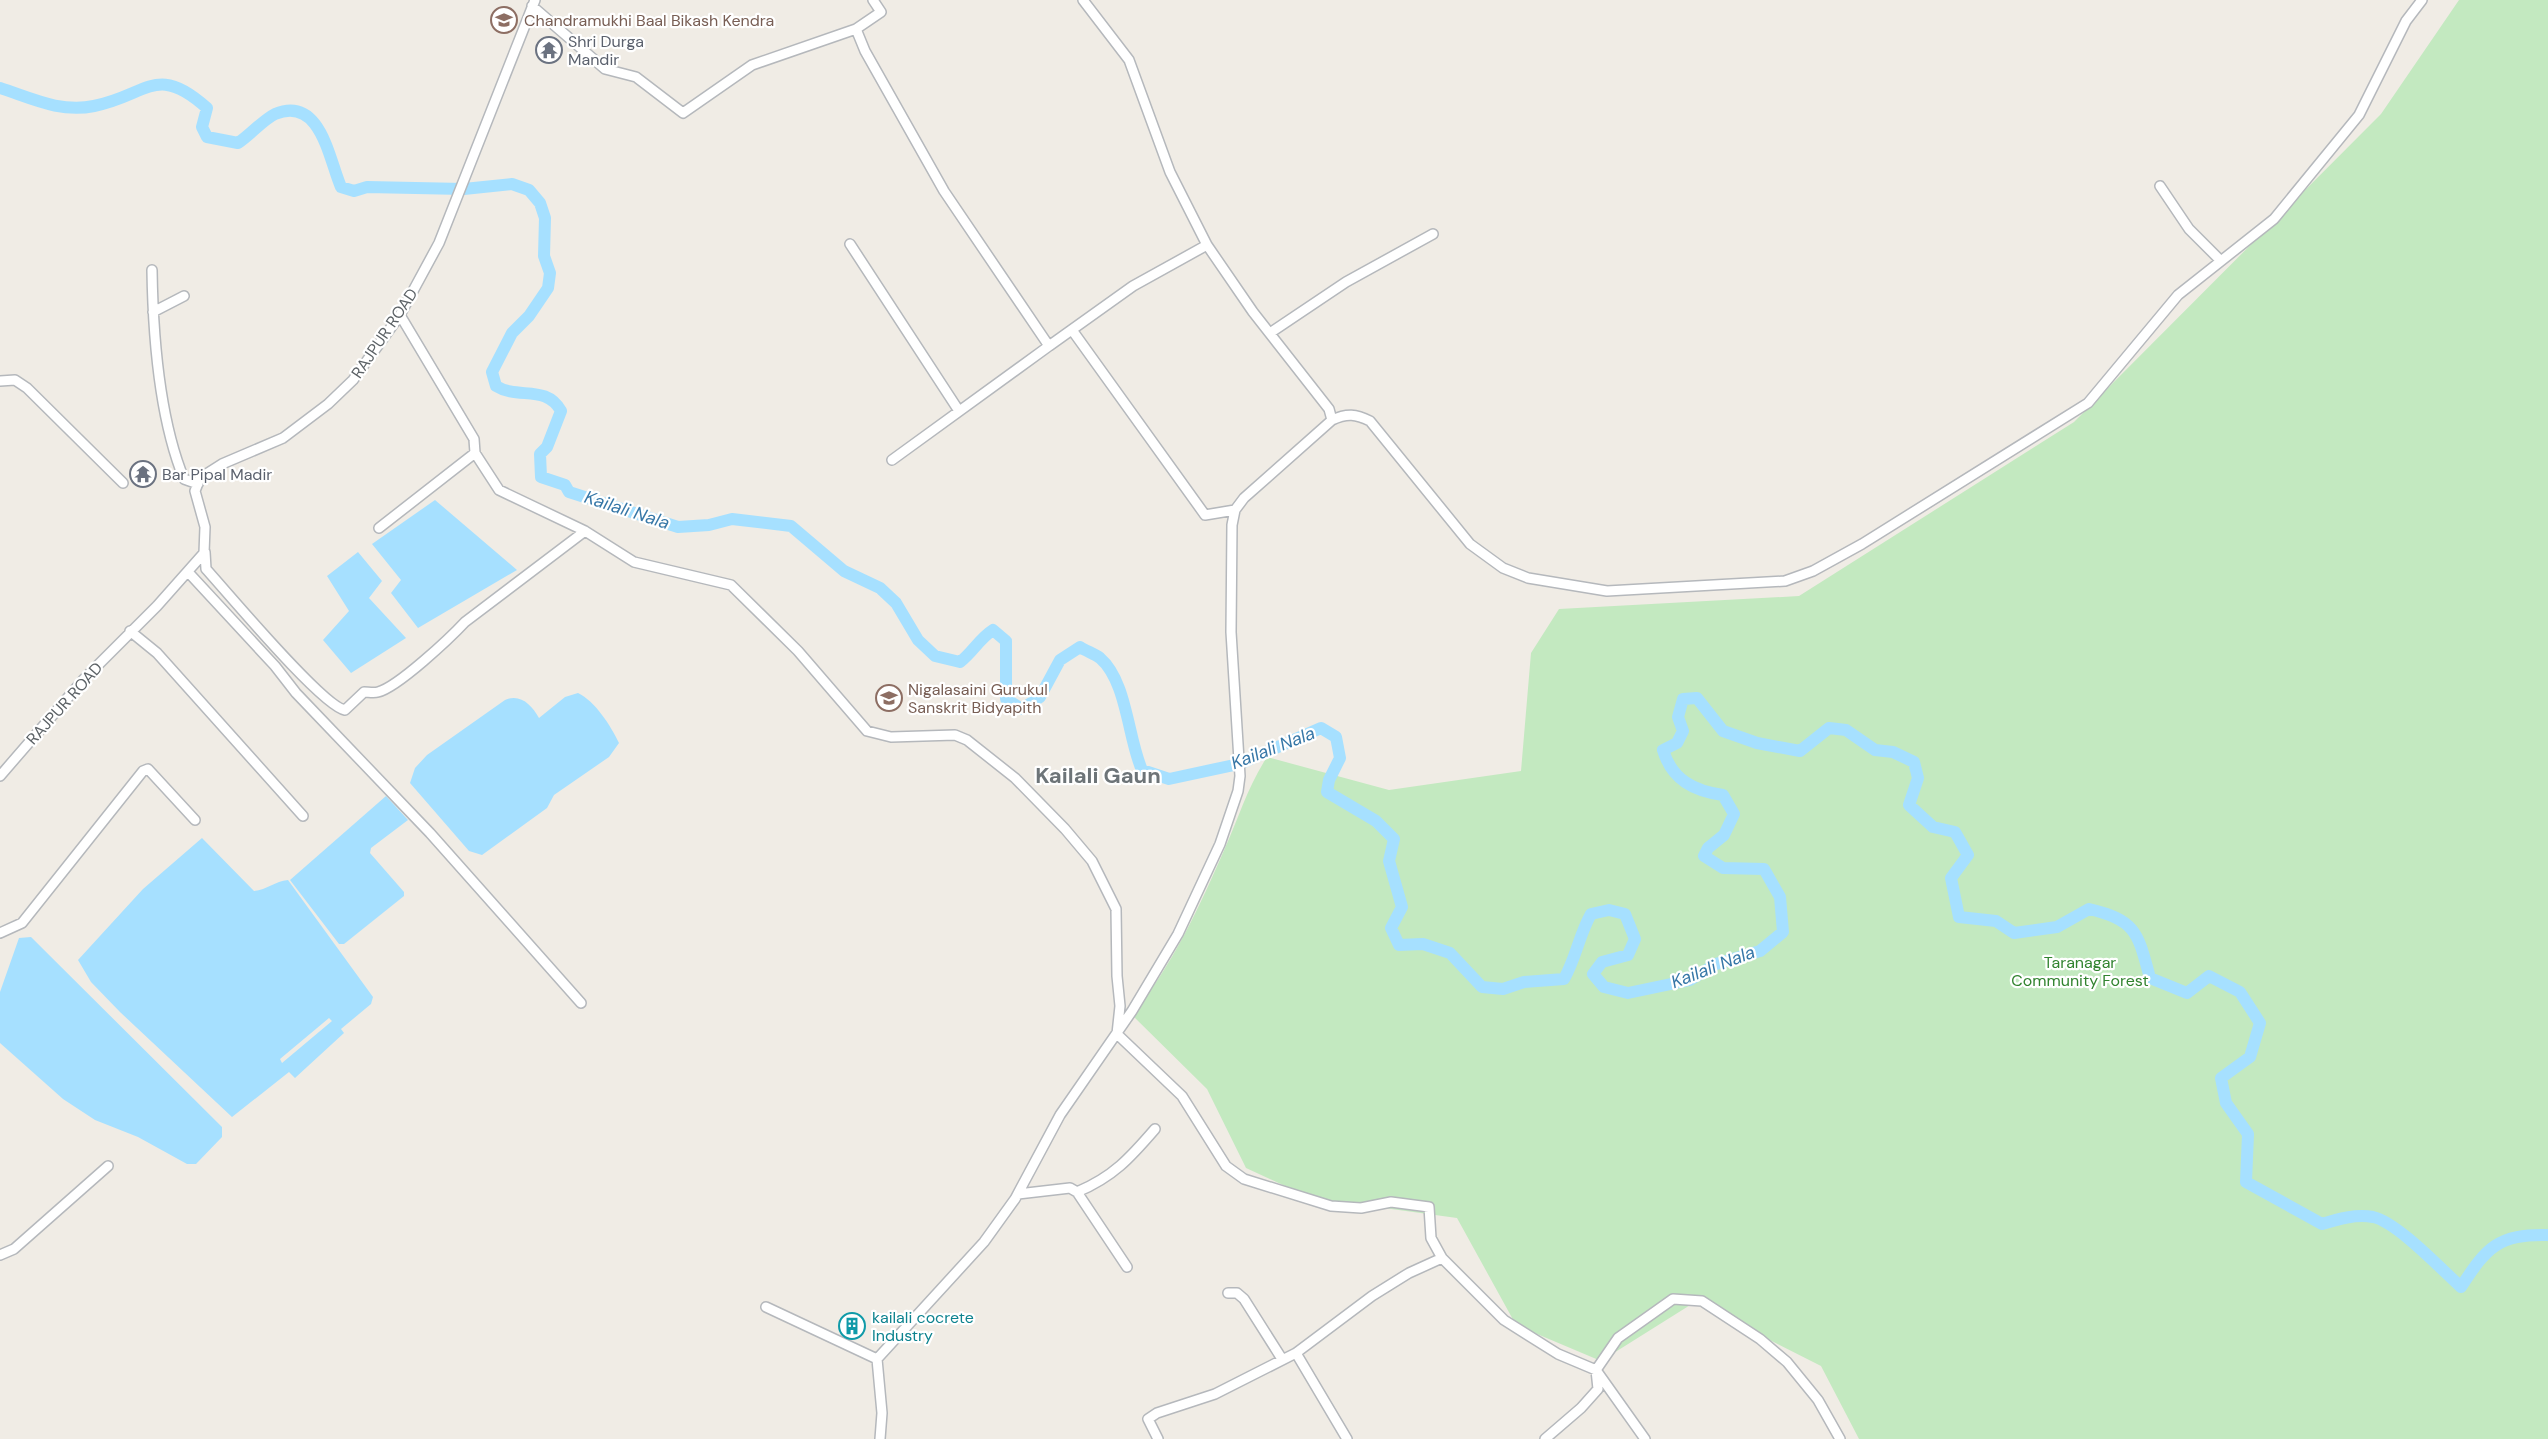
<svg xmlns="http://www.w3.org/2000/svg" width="2548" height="1439" font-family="'DM Sans',sans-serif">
	<rect width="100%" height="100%" fill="#f0ece5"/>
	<!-- green -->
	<path fill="#c3e9c0" d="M2459 0H2548V1439H1859L1821 1366 1695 1302 1601 1361 1516 1325 1457 1218 1311 1198 1246 1168 1207 1089 1132 1015C1172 966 1200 906 1225 848 1239 817 1248 786 1267 757L1389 790 1521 771 1531 653 1559 609 1799 596 2074 422 2381 114Z"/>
	<!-- water -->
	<path fill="#a6e0ff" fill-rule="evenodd" d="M435 500 517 570 418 628 391 593 401 580 372 544Z
		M358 552 382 581 369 598 406 638 351 673 323 640 349 611 327 576Z
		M578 693C595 701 611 726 619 743L609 757 554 795 547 808 482 855 469 851 410 783 415 768 427 755 505 700C520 693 532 705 539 718L565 697Z
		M386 796 408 820 371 848 370 853 404 892V896L344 944H339L290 880Z
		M202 838 254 891C267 890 275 881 288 880L373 997 371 1004 341 1029 344 1033 295 1078 289 1072 232 1117 120 1012 91 982 78 960 143 889ZM329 1018 332 1021 282 1063 280 1059Z
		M31 937 222 1127V1137L196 1164H187L138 1137 95 1120 63 1099 0 1043V992L19 938Z"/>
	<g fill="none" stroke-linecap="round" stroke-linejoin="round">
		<!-- canal -->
		<path stroke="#a6e0ff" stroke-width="12" d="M0 88C31 98 60 113 94 106 147 96 156 62 207 108L202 127 207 137 238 143C250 135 263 120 275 114 321 95 329 160 341 187L354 191 367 187 464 189 512 184 529 190 540 203 545 218 544 256 550 273 548 288 529 316 512 333 492 372 496 386C518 400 546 384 561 411L547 447 540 454 541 477 565 485 569 492 678 527 709 525 732 519 791 526 844 571 880 588 896 603 918 640 935 656 960 662C973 652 979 639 993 630L1006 641V699L1022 709 1040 697 1060 660 1080 647C1086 651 1095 654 1100 658 1127 681 1128 739 1142 770L1169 779 1239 764 1321 728 1336 737 1340 758 1329 780 1327 792 1376 821 1394 839 1389 861 1402 907 1391 928 1399 945 1423 944 1450 953 1482 987 1503 989 1524 982 1564 979C1576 958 1579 935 1591 914L1609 910 1625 914 1635 939 1628 955 1602 962 1593 974 1604 987 1628 993 1690 980 1716 964 1760 951 1783 932 1780 897 1764 869 1723 868 1704 856 1708 848 1724 835 1734 814 1723 795C1694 791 1672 780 1663 750L1677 743 1683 731 1678 717 1683 699 1697 698 1723 731 1757 743 1800 751 1829 728 1846 730 1875 750 1893 752 1914 762 1918 778 1909 805 1933 827 1955 832 1968 855 1951 878 1959 917 1996 921 2014 933 2057 927 2089 909C2137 920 2138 934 2150 978L2187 993 2209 976 2240 992 2260 1023 2250 1057 2221 1078 2226 1103 2248 1134 2246 1182 2322 1224C2338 1219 2356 1214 2373 1217 2397 1222 2441 1269 2461 1287 2487 1247 2498 1234 2548 1235"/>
		<defs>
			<path id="minor" d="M873 0 881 12 856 29 865 51 944 191 1049 346 1133 286 1207 245
				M1083 0 1129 60 1170 172 1207 245 1253 312 1329 409 1332 420
				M532 6 605 69 636 77 683 113 752 65 856 29
				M2160 186 2189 229 2221 261
				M850 244 959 411
				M152 270C153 335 159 418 184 479L198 484
				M153 312 184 296
				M400 315 474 439 475 453 499 490 585 531 634 562 731 585 798 651 867 731 891 737 955 735 967 740 1015 778 1065 829 1092 861 1116 909 1117 976 1120 1006 1117 1034 1182 1096 1226 1166 1244 1179 1331 1206 1361 1208 1391 1202 1429 1207 1431 1238 1442 1258 1504 1320 1558 1354 1596 1370 1645 1439
				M1072 330 1205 515 1235 510
				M1270 333 1346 282 1433 234
				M0 381 15 380 27 388 123 483
				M892 460 1049 346
				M379 528 475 453
				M205 552 206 569C228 593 322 706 345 710L364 692C368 692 374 693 378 692 398 687 450 638 465 622L585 531
				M188 572 275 666 296 693 430 833 581 1003
				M130 631 157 653 303 816
				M0 776 84 679 157 606 204 553 205 527 195 491 200 478 222 464 283 438 328 404 353 380 400 315 439 243 535 0
				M0 933 22 923 143 771 148 769 195 820
				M1077 1192C1113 1177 1130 1158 1155 1129
				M1018 1194 1070 1188 1077 1192 1127 1267
				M0 1255 14 1249 108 1166
				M1228 1293H1237L1244 1299 1282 1359
				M766 1307 877 1359
				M1296 1353 1347 1439
				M880 1439 882 1413 877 1359 984 1242 1015 1199 1060 1115 1132 1011 1178 934 1220 844 1238 791 1240 776 1231 632 1232 525 1235 510 1244 498 1332 420C1347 413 1356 414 1370 421L1470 544 1503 568 1528 578 1607 591 1785 581 1813 571 1862 544 2088 403 2178 295 2274 219 2359 115 2406 21 2422 0
				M1158 1439 1148 1419 1157 1413 1215 1394 1296 1353 1372 1296 1409 1273 1442 1258
				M1545 1439 1581 1408 1598 1389 1596 1370 1618 1338 1673 1299 1702 1301 1760 1339 1787 1362 1818 1400 1840 1439"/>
		</defs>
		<!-- minor casing -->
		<use href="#minor" stroke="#b5b8bc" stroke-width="12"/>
		<!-- minor -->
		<use href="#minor" stroke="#fff" stroke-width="9"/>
	</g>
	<!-- icons -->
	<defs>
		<symbol id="school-ring" viewBox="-11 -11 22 22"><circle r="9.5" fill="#fff" stroke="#8d6e63" stroke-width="1.5"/><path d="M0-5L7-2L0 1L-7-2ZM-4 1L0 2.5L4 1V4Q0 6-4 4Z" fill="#8d6e63"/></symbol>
		<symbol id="temple-ring" viewBox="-11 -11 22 22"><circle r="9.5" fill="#fff" stroke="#6b7280" stroke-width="1.5"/><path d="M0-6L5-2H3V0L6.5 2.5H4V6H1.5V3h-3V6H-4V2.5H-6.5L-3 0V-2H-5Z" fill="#6b7280"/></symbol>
		<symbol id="building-ring" viewBox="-11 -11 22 22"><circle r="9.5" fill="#fff" stroke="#0f9aa8" stroke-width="1.5"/><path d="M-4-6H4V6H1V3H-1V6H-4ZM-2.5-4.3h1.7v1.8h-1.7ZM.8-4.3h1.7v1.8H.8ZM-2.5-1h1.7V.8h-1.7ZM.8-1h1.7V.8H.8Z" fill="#0f9aa8"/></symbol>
	</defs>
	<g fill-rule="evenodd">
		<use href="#school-ring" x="489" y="5" width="30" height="30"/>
		<use href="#temple-ring" x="534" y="35" width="30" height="30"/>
		<use href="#temple-ring" x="128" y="459" width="30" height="30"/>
		<use href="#school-ring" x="874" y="683" width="30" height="30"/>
		<use href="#building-ring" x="837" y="1311" width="30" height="30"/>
	</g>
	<g text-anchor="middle" stroke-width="4.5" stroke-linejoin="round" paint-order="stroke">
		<!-- education labels -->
		<g font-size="16" fill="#785e54" stroke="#fff" text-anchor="start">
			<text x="524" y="26">Chandramukhi Baal Bikash Kendra</text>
			<text x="908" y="695">Nigalasaini Gurukul<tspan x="908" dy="18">Sanskrit Bidyapith</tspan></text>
		</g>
		<!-- worship labels -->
		<g font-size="16" fill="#5b616d" stroke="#fff" text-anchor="start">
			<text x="568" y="47">Shri Durga<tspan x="568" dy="18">Mandir</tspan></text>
			<text x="162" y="480">Bar Pipal Madir</text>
		</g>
		<!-- street labels -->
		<g font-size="16" fill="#5c6266" stroke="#fff">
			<text transform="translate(384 333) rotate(-56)" y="6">RAJPUR ROAD</text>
			<text transform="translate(64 703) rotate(-48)" y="6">RAJPUR ROAD</text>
		</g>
		<!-- park labels -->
		<g font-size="16" fill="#31832f" stroke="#fff">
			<text x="2080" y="968">Taranagar<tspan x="2080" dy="18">Community Forest</tspan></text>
		</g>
		<!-- culture labels -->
		<g font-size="16" fill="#0d838f" stroke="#fff" text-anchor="start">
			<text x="872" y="1323">kailali cocrete<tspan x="872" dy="18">Industry</tspan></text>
		</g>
		<!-- water labels -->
		<g font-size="18" font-style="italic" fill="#3677a7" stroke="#fff">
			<text transform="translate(627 510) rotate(18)" y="6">Kailali Nala</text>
			<text transform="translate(1273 748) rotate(-21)" y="6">Kailali Nala</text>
			<text transform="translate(1713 967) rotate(-21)" y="6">Kailali Nala</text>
		</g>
		<!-- district labels -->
		<g font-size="22" font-weight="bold" fill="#6d7478" stroke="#fff">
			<text x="1098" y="783">Kailali Gaun</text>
		</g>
	</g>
</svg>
